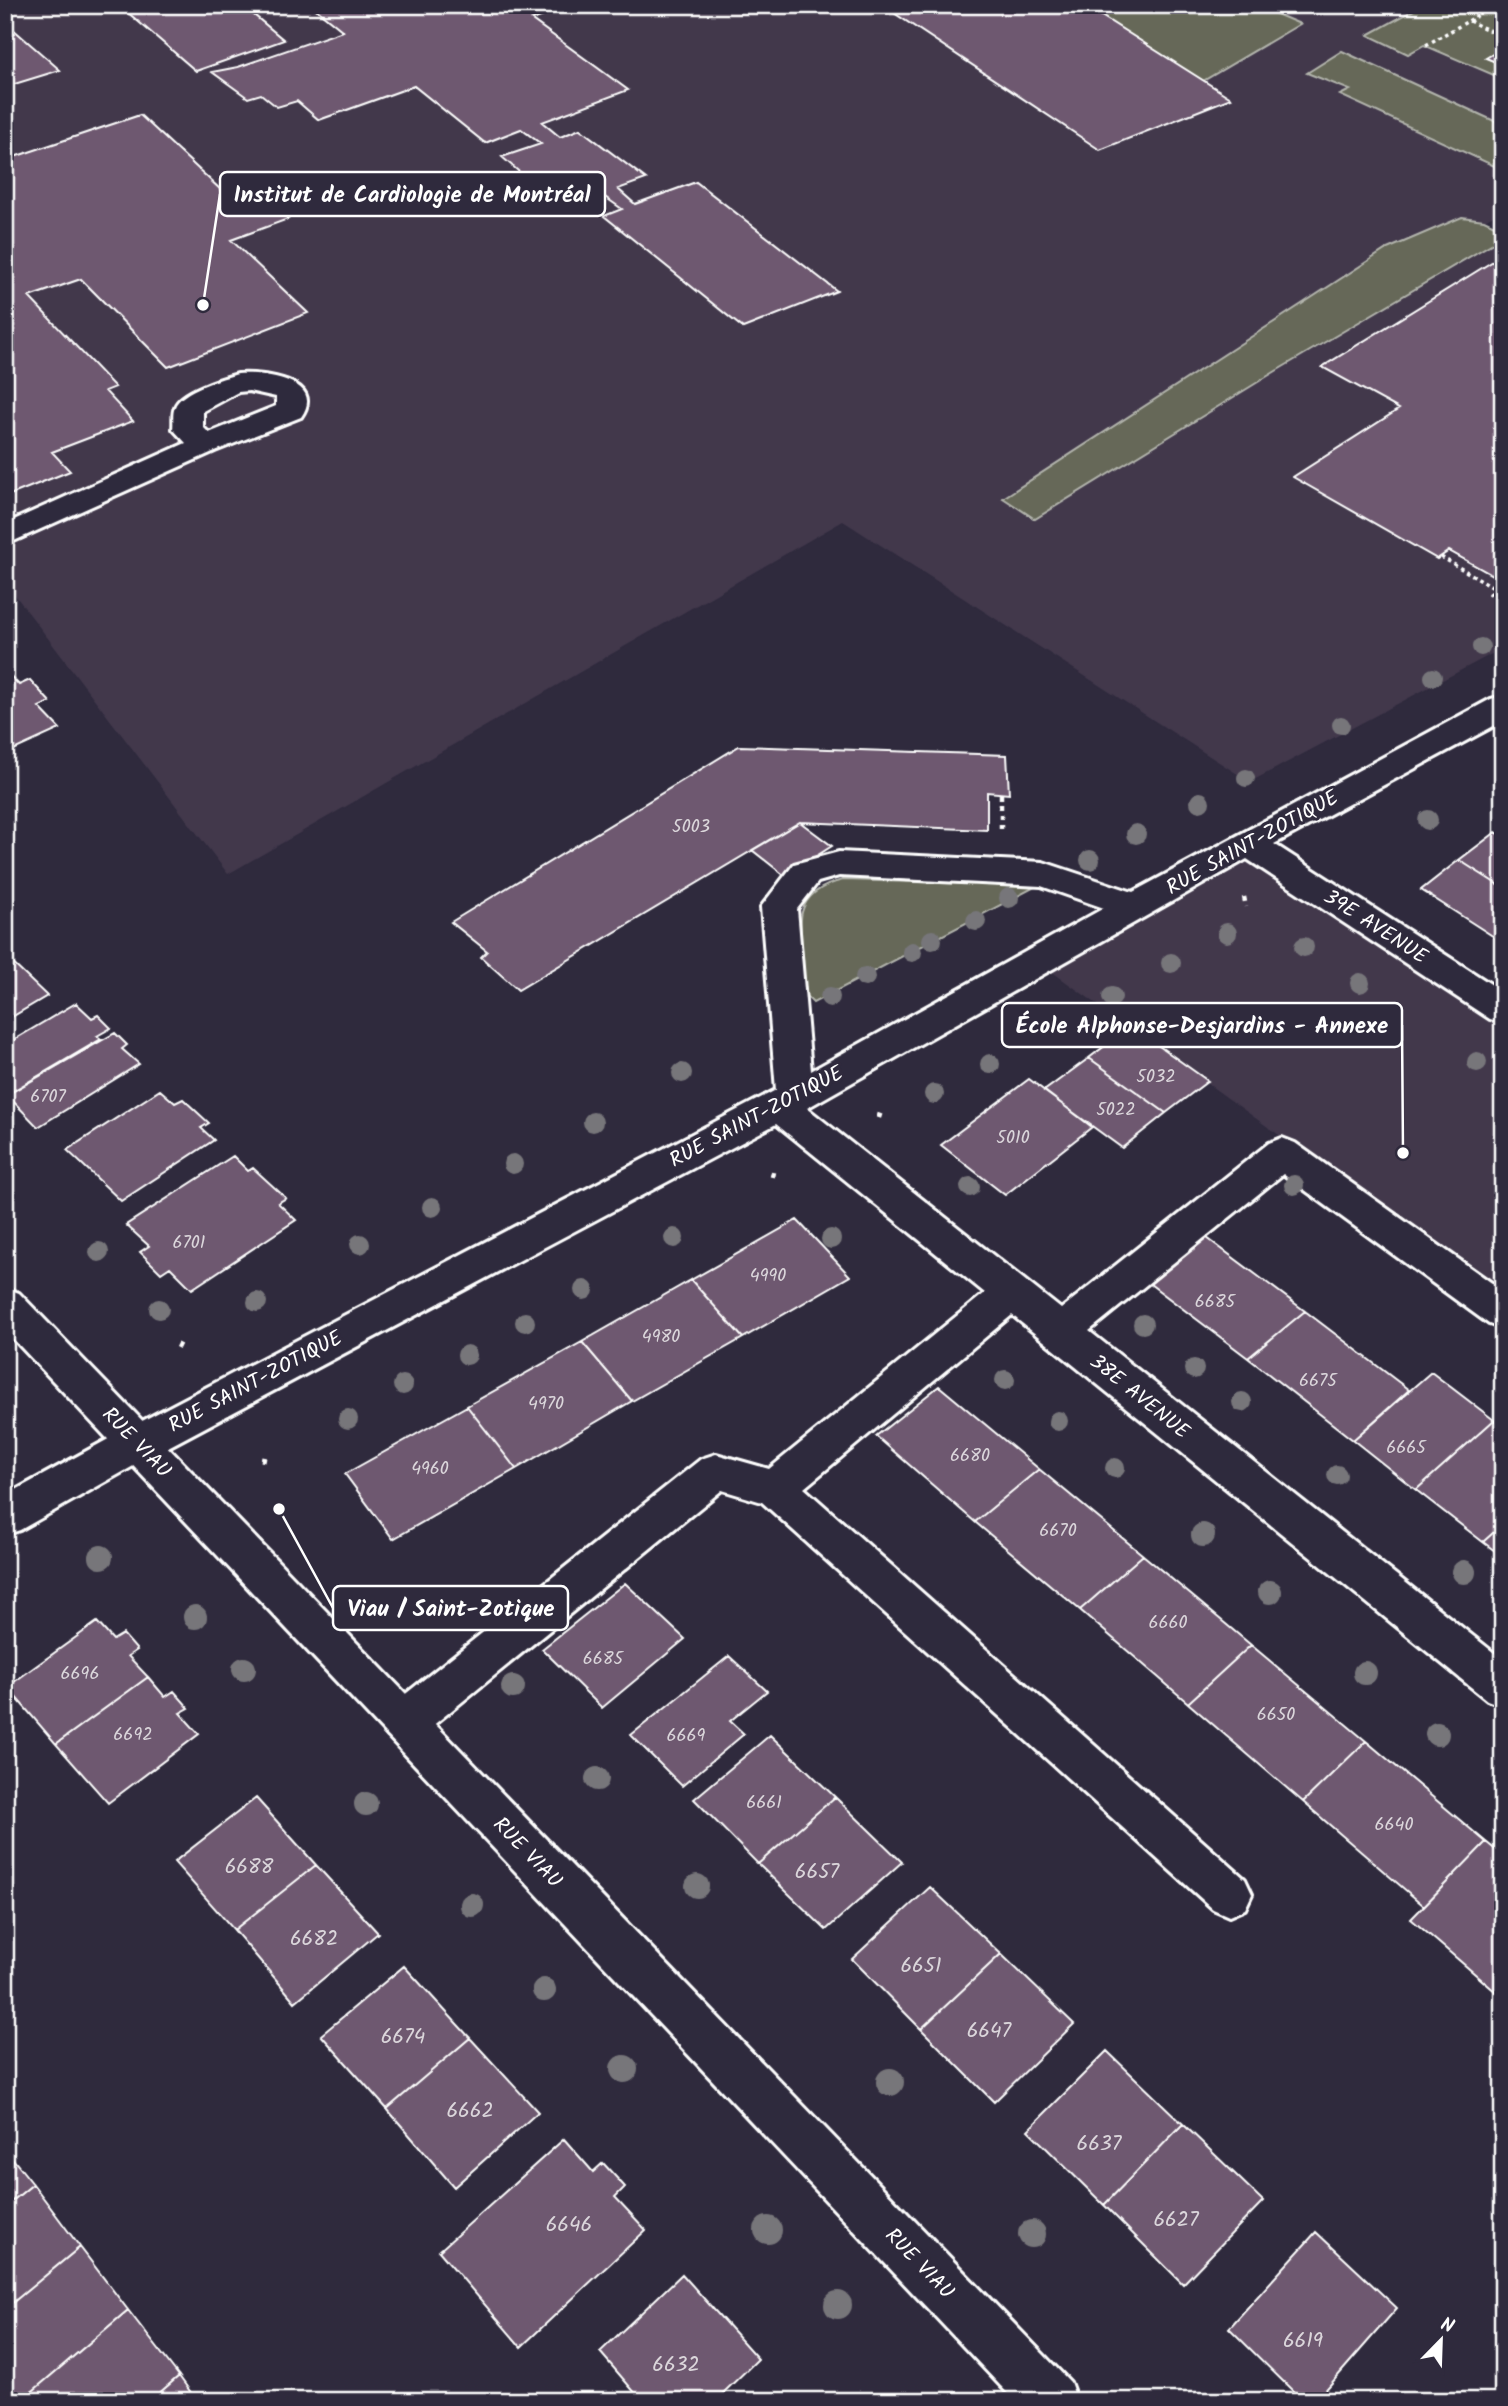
<svg xmlns="http://www.w3.org/2000/svg" width="1508" height="2406" font-family="Kalam,sans-serif">
	<rect width="100%" height="100%" fill="#2f2a3d"/>
	<filter id="ink" filterUnits="userSpaceOnUse"><feTurbulence type="fractalNoise" baseFrequency=".0143" numOctaves="2"/><feDisplacementMap in="SourceGraphic" scale="14" xChannelSelector="R" yChannelSelector="G"/><feConvolveMatrix kernelMatrix="1 2 1 2 8 2 1 2 1" color-interpolation-filters="sRGB"/></filter>
	<g filter="url(#ink)">
		<!-- built -->
		<path fill="#42384c" d="M5 5H1503V209L1485 220 1503 229V648L1250 782 843 521 228 874 5 582Z
			M1248 843 1503 1010V1296L1037 961Z"/>
		<!-- green -->
		<path fill="#666859" stroke="#b2b4ac" stroke-width="2" d="M1118 5H1255L1300 24 1203 81 1100 16Z
			M1423 5H1503V48L1487 58 1503 65V79L1424 45 1408 54 1368 35Z
			M1342 51 1503 125V170L1340 95 1350 90 1307 73Z
			M1462 217 1484 220 1503 229V237L1276 371 1035 519 1003 498 1385 250Z
			M843 880 1025 885 1033 888 813 1003 805 995C804 977 798 927 802 912 807 893 826 884 843 880Z"/>
		<!-- building -->
		<path fill="#6e596f" stroke="#fff" stroke-width="2" d="M119 5H242L284 40 196 71Z
			M311 5H575L532 20 628 90 542 122 560 137 580 129 646 179 618 189 635 204 696 182 837 291 743 328 604 216 622 209 602 195 563 210 502 157 541 144 521 129 485 143 414 86 319 120 297 101 277 107 261 94 248 98 212 72 238 67 343 31Z
			M882 5H1084L1231 98 1100 150Z
			M5 22 60 70 5 87Z
			M1503 48V65L1486 58Z
			M140 115 234 202 258 193 288 219 231 240 308 313 168 367 81 279 29 297 115 387 105 391 133 421 52 452 70 471 5 497V160Z
			M1503 255V581L1449 551 1437 559 1293 477 1399 409 1322 367Z
			M5 670 19 685 30 680 50 702 39 707 60 729 5 754Z
			M739 746 1007 755 1009 794 987 792V830L800 822 518 990 481 957 487 951 451 922Z
			M800 822 832 846 785 876 752 850Z
			M1496 832 1503 837V888L1459 860Z
			M1459 860 1503 888 1502 942 1421 890Z
			M5 956 47 996 5 1021Z
			M76 1003 92 1018 98 1015 111 1028 97 1036 101 1039 6 1095 5 1045Z
			M1131 1026 1208 1081 1166 1113 1089 1058Z
			M115 1033 127 1045 122 1049 139 1064 38 1127 7 1095Z
			M1089 1058 1166 1113 1122 1148 1044 1091Z
			M1029 1079 1092 1127 1005 1195 941 1145Z
			M160 1090 175 1103 183 1099 209 1123 201 1128 214 1140 121 1201 67 1150Z
			M233 1156 248 1171 253 1168 286 1198 278 1203 296 1220 192 1289 170 1267 161 1273 140 1252 149 1246 126 1225Z
			M797 1220 850 1276 743 1338 691 1280Z
			M1203 1235 1305 1311 1248 1358 1146 1281Z
			M691 1280 743 1338 632 1401 582 1342Z
			M1305 1311 1409 1390 1353 1440 1248 1358Z
			M582 1342 632 1401 516 1469 467 1406Z
			M1431 1372 1494 1420 1416 1490 1353 1440Z
			M939 1386 1039 1469 975 1522 876 1436Z
			M467 1406 516 1469 393 1539 345 1474Z
			M1494 1420 1503 1426V1524L1483 1542 1416 1490Z
			M1039 1469 1143 1555 1080 1610 975 1522Z
			M1503 1524V1557L1483 1542Z
			M1143 1555 1251 1645 1188 1703 1080 1610Z
			M625 1583 685 1639 602 1708 542 1649Z
			M97 1622 113 1640 123 1634 137 1650 128 1656 148 1677 56 1744 7 1687Z
			M1251 1645 1366 1741 1303 1802 1188 1703Z
			M729 1656 767 1691 730 1721 744 1734 682 1786 631 1735Z
			M148 1677 165 1697 174 1691 189 1708 180 1713 199 1734 108 1803 56 1744Z
			M770 1735 835 1797 758 1864 694 1799Z
			M1366 1741 1486 1842 1424 1906 1303 1802Z
			M835 1797 902 1862 826 1930 758 1864Z
			M256 1798 316 1865 234 1930 174 1862Z
			M1486 1842 1503 1856V1998L1411 1919Z
			M316 1865 378 1933 295 2002 234 1930Z
			M930 1887 1001 1954 921 2029 852 1959Z
			M1001 1954 1074 2024 994 2102 921 2029Z
			M404 1966 470 2038 387 2109 321 2035Z
			M470 2038 538 2112 454 2187 387 2109Z
			M1107 2051 1183 2124 1104 2205 1028 2130Z
			M1183 2124 1263 2201 1183 2284 1104 2205Z
			M564 2139 593 2172 603 2163 625 2187 615 2197 646 2230 521 2347 439 2251Z
			M5 2149 33 2184 5 2207Z
			M33 2184 80 2247 5 2309V2207Z
			M1316 2232 1397 2308 1316 2401H1303L1229 2328Z
			M80 2247 128 2310 21 2401H5V2309Z
			M682 2274 758 2359 715 2401H642L600 2352Z
			M128 2310 179 2376 150 2401H21Z
			M179 2376 197 2401H150Z"/>
		<g fill="none" stroke-linecap="round" stroke-linejoin="round">
			<defs>
				<path id="minor" d="M238 374C262 372 327 380 301 417L215 451 5 545V524L186 443 173 429C174 422 172 413 175 407 180 391 223 378 238 374ZM249 391 276 397V406L209 433 203 427V411L238 392Z
					M1503 696V721L1274 844 1503 992V1023L1490 1019 1247 859 807 1108 1061 1309 1269 1143 1282 1138 1295 1143 1503 1291V1329L1489 1324 1283 1174 1089 1331 1503 1660V1706L1487 1700 1012 1315 804 1488 1245 1879 1252 1894 1245 1909 1229 1916 1213 1909 762 1502 722 1490 420 1736 404 1742 388 1736 382 1722 388 1708 701 1459 716 1454 769 1469 985 1293 776 1124 153 1455 20 1530 5 1535V1496L123 1431 776 1090 761 907 794 864 839 852 1043 862 1133 892 1491 699ZM839 876 1041 886 1104 908 811 1071 797 909 818 882Z"/>
				<path id="major" d="M5 1288 19 1293 1070 2382 1077 2401H1015L5 1330Z"/>
			</defs>
			<!-- minor casing -->
			<use href="#minor" stroke="#fff" stroke-width="6"/>
			<!-- major casing -->
			<use href="#major" stroke="#fff" stroke-width="6"/>
			<!-- path-far2 -->
			<path stroke="#fff" stroke-width="3.5" stroke-dasharray="3.5 3.5" stroke-linecap="butt" d="M1469 21 1503 37
				M1426 45 1496 5
				M1441 557 1497 589 1490 594 1503 602"/>
			<!-- path-far1 -->
			<path stroke="#fff" stroke-width="4.5" stroke-dasharray="5 5" stroke-linecap="butt" d="M1001 794V831
				M1244 897 1246 907
				M877 1115 883 1117
				M772 1177 773 1172
				M177 1348 180 1342"/>
			<!-- path -->
			<path stroke="#fff" stroke-width="5" stroke-dasharray="6 6" stroke-linecap="butt" d="M5 1437H8
				M261 1459 266 1460"/>
			<!-- minor -->
			<use href="#minor" fill="#2f2a3d" fill-rule="evenodd"/>
			<!-- major -->
			<use href="#major" fill="#2f2a3d" fill-rule="evenodd"/>
		</g>
		<!-- trees -->
		<g fill="#77767a">
			<circle cx="1481" cy="647" r="9"/>
			<circle cx="1433" cy="677" r="9"/>
			<circle cx="1341" cy="725" r="9"/>
			<circle cx="1246" cy="778" r="9"/>
			<circle cx="1200" cy="802" r="10"/>
			<circle cx="1428" cy="820" r="10"/>
			<circle cx="1136" cy="834" r="10"/>
			<circle cx="1090" cy="860" r="10"/>
			<circle cx="1009" cy="898" r="10"/>
			<circle cx="976" cy="921" r="10"/>
			<circle cx="1227" cy="933" r="10"/>
			<circle cx="932" cy="940" r="10"/>
			<circle cx="1304" cy="947" r="10"/>
			<circle cx="912" cy="952" r="10"/>
			<circle cx="1171" cy="963" r="10"/>
			<circle cx="865" cy="977" r="10"/>
			<circle cx="1360" cy="983" r="10"/>
			<circle cx="830" cy="997" r="10"/>
			<circle cx="1112" cy="997" r="10"/>
			<circle cx="1477" cy="1062" r="10"/>
			<circle cx="990" cy="1064" r="10"/>
			<circle cx="682" cy="1073" r="10"/>
			<circle cx="934" cy="1094" r="10"/>
			<circle cx="593" cy="1122" r="10"/>
			<circle cx="513" cy="1164" r="10"/>
			<circle cx="1294" cy="1185" r="10"/>
			<circle cx="970" cy="1187" r="10"/>
			<circle cx="432" cy="1207" r="10"/>
			<circle cx="674" cy="1238" r="10"/>
			<circle cx="831" cy="1239" r="10"/>
			<circle cx="360" cy="1244" r="10"/>
			<circle cx="99" cy="1252" r="10"/>
			<circle cx="584" cy="1290" r="10"/>
			<circle cx="257" cy="1302" r="10"/>
			<circle cx="159" cy="1309" r="10"/>
			<circle cx="525" cy="1322" r="10"/>
			<circle cx="1143" cy="1324" r="10"/>
			<circle cx="467" cy="1355" r="10"/>
			<circle cx="1194" cy="1369" r="10"/>
			<circle cx="1005" cy="1380" r="10"/>
			<circle cx="403" cy="1385" r="10"/>
			<circle cx="1242" cy="1402" r="10"/>
			<circle cx="348" cy="1419" r="10"/>
			<circle cx="1058" cy="1421" r="10"/>
			<circle cx="1115" cy="1468" r="10"/>
			<circle cx="1337" cy="1475" r="10"/>
			<circle cx="1203" cy="1535" r="12"/>
			<circle cx="101" cy="1557" r="12"/>
			<circle cx="1464" cy="1572" r="12"/>
			<circle cx="1270" cy="1592" r="12"/>
			<circle cx="195" cy="1617" r="12"/>
			<circle cx="244" cy="1669" r="12"/>
			<circle cx="1365" cy="1673" r="12"/>
			<circle cx="513" cy="1687" r="12"/>
			<circle cx="1437" cy="1734" r="12"/>
			<circle cx="597" cy="1779" r="12"/>
			<circle cx="366" cy="1804" r="12"/>
			<circle cx="697" cy="1886" r="12"/>
			<circle cx="472" cy="1905" r="12"/>
			<circle cx="544" cy="1990" r="12"/>
			<circle cx="624" cy="2069" r="14"/>
			<circle cx="890" cy="2082" r="14"/>
			<circle cx="768" cy="2230" r="14"/>
			<circle cx="1032" cy="2234" r="14"/>
			<circle cx="838" cy="2305" r="14"/>
		</g>
	</g>
	<g text-anchor="middle" stroke-width="6" stroke-linejoin="round" paint-order="stroke">
		<!-- number labels -->
		<g font-size="18" fill="#dbd6db">
			<text x="691" y="832">5003</text>
			<text x="1156" y="1082">5032</text>
			<text x="48" y="1102">6707</text>
			<text x="1116" y="1115">5022</text>
			<text x="1013" y="1143">5010</text>
			<text x="189" y="1248">6701</text>
			<text x="768" y="1281">4990</text>
			<text x="1215" y="1307">6685</text>
			<text x="661" y="1342">4980</text>
			<text x="1318" y="1386">6675</text>
			<text x="546" y="1409">4970</text>
			<text x="1406" y="1453">6665</text>
			<text x="970" y="1461">6680</text>
			<text x="430" y="1474">4960</text>
			<text x="1058" y="1536">6670</text>
			<text x="1168" y="1628">6660</text>
			<text x="603" y="1664">6685</text>
			<text x="80" y="1679">6696</text>
			<text x="1276" y="1720">6650</text>
			<text x="133" y="1740">6692</text>
			<text x="686" y="1741">6669</text>
			<text x="764" y="1808">6661</text>
			<text x="1394" y="1830">6640</text>
		</g>
		<!-- street labels -->
		<g font-size="21" fill="#fff" stroke="#2f2a3d">
			<text transform="translate(1252 842) rotate(-29)" y="7">RUE SAINT-ZOTIQUE</text>
			<text transform="translate(1376 926) rotate(33)" y="7">39E AVENUE</text>
			<text transform="translate(756 1116) rotate(-28)" y="7">RUE SAINT-ZOTIQUE</text>
			<text transform="translate(255 1381) rotate(-28)" y="7">RUE SAINT-ZOTIQUE</text>
			<text transform="translate(1140 1396) rotate(39)" y="7">38E AVENUE</text>
			<text transform="translate(137 1442) rotate(46)" y="7">RUE VIAU</text>
			<text transform="translate(528 1852) rotate(46)" y="7">RUE VIAU</text>
			<text transform="translate(920 2263) rotate(46)" y="7">RUE VIAU</text>
		</g>
		<!-- near-number labels -->
		<g font-size="21" fill="#dbd6db">
			<text x="249" y="1873">6688</text>
			<text x="817" y="1878">6657</text>
			<text x="314" y="1945">6682</text>
			<text x="921" y="1972">6651</text>
			<text x="989" y="2037">6647</text>
			<text x="403" y="2043">6674</text>
			<text x="470" y="2117">6662</text>
			<text x="1099" y="2150">6637</text>
			<text x="1176" y="2226">6627</text>
			<text x="569" y="2231">6646</text>
			<text x="1303" y="2347">6619</text>
			<text x="676" y="2371">6632</text>
		</g>
	</g>
	<!-- callouts -->
	<path fill="none" stroke="#fff" stroke-width="2.5" d="M203 305L220 194M1403 1153L1402 1025M279 1509L333 1608"/>
	<g fill="#fff" stroke="#2f2a3d" stroke-width="2.5">
		<circle cx="203" cy="305" r="7"/>
		<circle cx="1403" cy="1153" r="7"/>
		<circle cx="279" cy="1509" r="7"/>
	</g>
	<g fill="#2f2a3d" stroke="#fff" stroke-width="2.5">
		<rect x="220" y="172" width="385" height="44" rx="7"/>
		<rect x="1002" y="1003" width="400" height="44" rx="7"/>
		<rect x="333" y="1586" width="235" height="44" rx="7"/>
	</g>
	<g font-size="23" text-anchor="middle" font-weight="bold" fill="#fff">
		<text x="412" y="202">Institut de Cardiologie de Montréal</text>
		<text x="1202" y="1033">École Alphonse-Desjardins - Annexe</text>
		<text x="451" y="1616">Viau / Saint-Zotique</text>
	</g>
	<!-- margin -->
	<rect width="1508" height="2406" fill="none" stroke="#2f2a3d" stroke-width="28"/>
	<rect x="14" y="14" width="1480" height="2378" fill="none" stroke="#fff" stroke-width="2.5" filter="url(#ink)"/>
	<!-- north arrow -->
	<g transform="translate(1441 2340) rotate(23)" stroke="#2f2a3d" stroke-width="5" paint-order="stroke">
	<path d="M0-5L12 26L0 18L-12 26Z" fill="#ffffff"/>
	<text y="-10" font-size="19" font-weight="bold" text-anchor="middle" fill="#ffffff">N</text>
	</g>
</svg>
